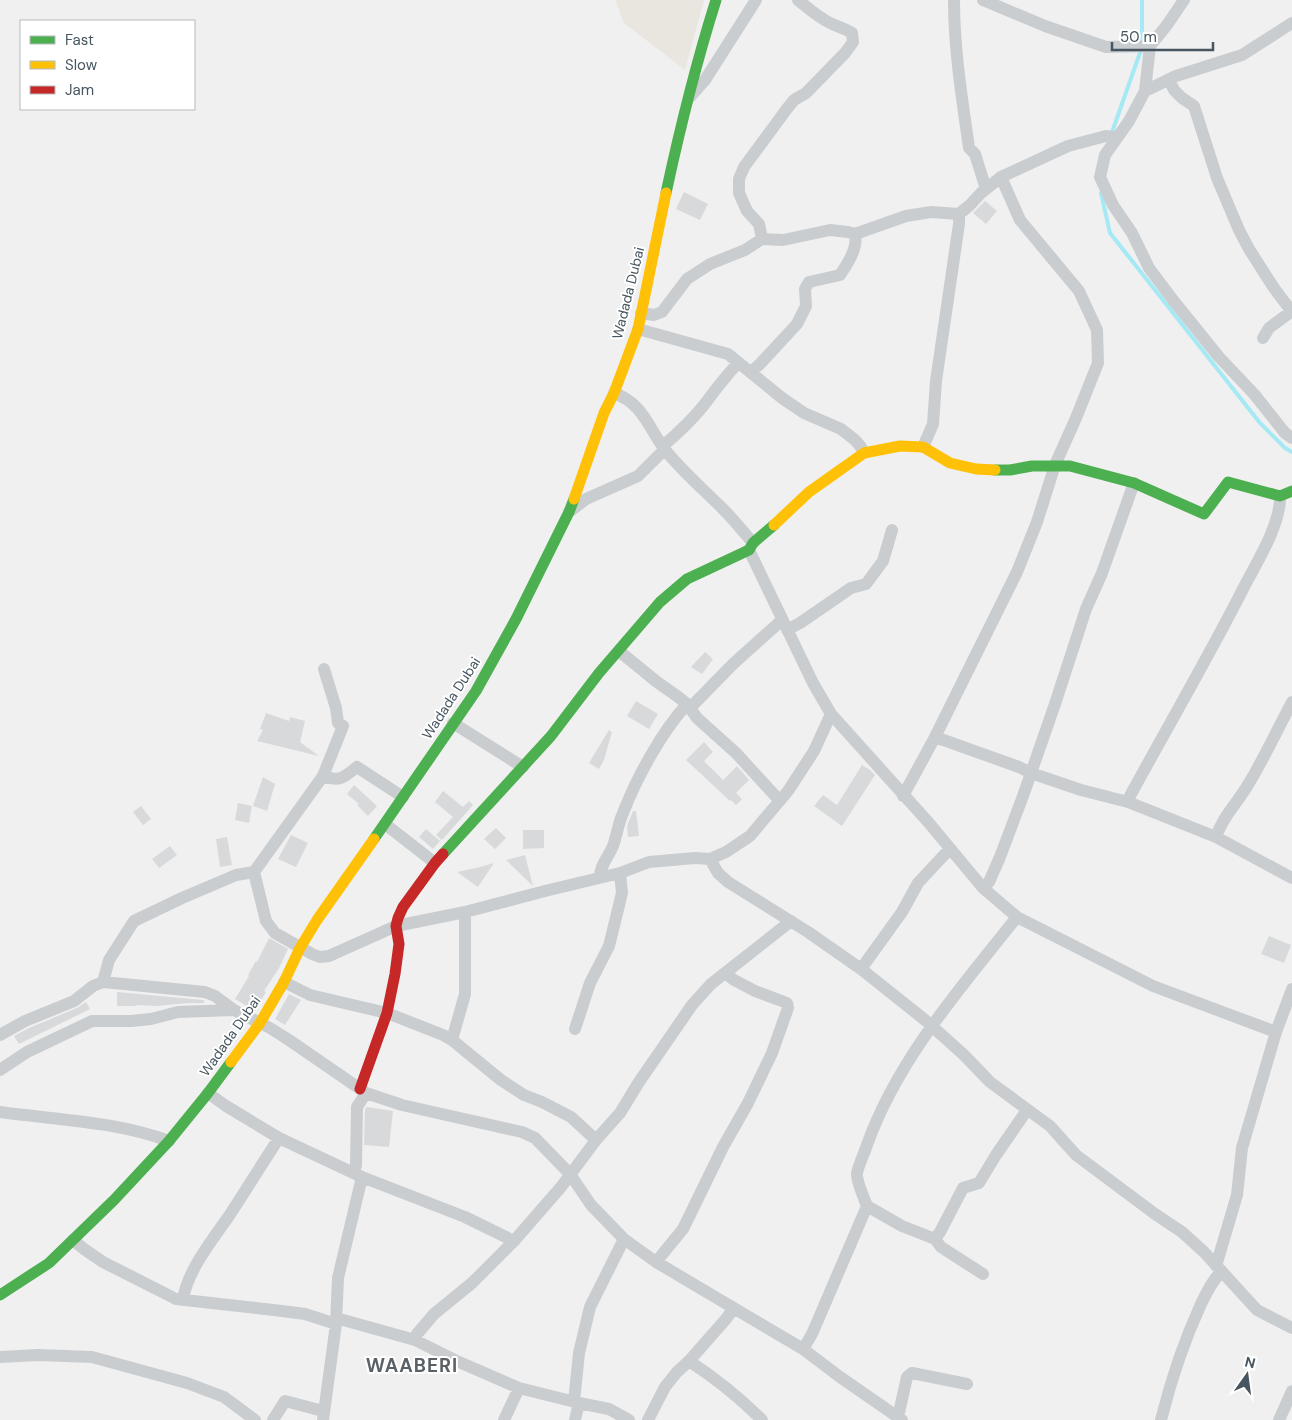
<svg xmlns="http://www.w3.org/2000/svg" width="1292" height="1420" font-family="'DM Sans',sans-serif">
	<rect width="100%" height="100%" fill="#f1f0f0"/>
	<!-- sand -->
	<path fill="#e9e5df" d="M615 0H704L685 70 624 23Z"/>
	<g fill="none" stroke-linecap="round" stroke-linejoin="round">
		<!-- stream -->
		<path stroke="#a4e9f3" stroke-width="4" d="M1142 43V0
			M1111 135 1141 50
			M1101 193 1110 233 1260 423 1285 448 1292 452"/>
	</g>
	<!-- building -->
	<path fill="#d8d9da" d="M684 192 708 204 700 220 676 209Z
		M985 201 997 211 986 224 973 213Z
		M705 652 713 659 702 674 691 667Z
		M636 701 658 714 649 729 627 716Z
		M266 713 289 721 290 717 305 721 300 742 319 756 257 741 263 730 260 729Z
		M609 730 612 732 604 760 599 769 589 763Z
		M704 742 713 752 704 761 723 780 737 766 749 780 736 793 742 799 736 805 731 800 730 801 686 760Z
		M862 765 870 770 875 775 842 826 814 806 823 795 837 805Z
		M263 777 275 784 267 811 253 806Z
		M354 785 377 806 368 816 357 805 359 804 347 794Z
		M443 791 463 807 469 801 473 805 442 840 436 835 453 817 435 802Z
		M238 803 252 806 249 823 235 820Z
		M141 806 151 819 143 825 133 812Z
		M633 811H636L639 836 628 837 627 826Z
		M496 828 506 838 495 849 484 839Z
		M426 829 440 841 433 849 419 837Z
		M523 830H544V848L523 849Z
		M291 835 308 843 296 867 278 859Z
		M227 837 232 865 220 867 216 839Z
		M170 846 177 855 159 868 152 859Z
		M525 855 533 886 506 860Z
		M494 863 478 887 457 872 476 868Z
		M1269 936 1291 945 1284 963 1261 954Z
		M269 938 288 949 279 968 264 991 266 992 255 1011 235 999 249 976 248 975 256 961 257 962Z
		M117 992 203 1000H204V1003H188L156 1006 136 1005V1006H117Z
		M289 994 301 1000 285 1025 275 1019Z
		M86 1002 90 1009 19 1044 14 1036 29 1028 77 1008Z
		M367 1107 393 1111 389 1147 364 1145 365 1109Z"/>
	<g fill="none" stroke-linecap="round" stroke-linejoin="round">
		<!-- street -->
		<path stroke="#cacdd0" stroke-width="12" d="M954 0C954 50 962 98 969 148L975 154 986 189
			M983 0 1045 26 1106 47 1150 46
			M1184 0 1167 25 1150 46 1145 91 1129 121 1105 155 1100 177 1113 205 1132 233 1149 268 1173 300 1219 357 1254 394 1285 433 1292 438
			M1169 79 1174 90 1182 98 1194 106 1217 178 1239 230 1249 249 1274 288 1292 312
			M1145 91 1176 76 1242 55 1292 23
			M690 97 705 80 756 0
			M762 239 759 224 747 211 739 193V179L744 167 786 110 794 100 806 93 845 53 853 42 852 33C845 28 838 27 830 23 818 17 808 8 798 0
			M641 313 654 315 662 312 687 279 710 264 745 250 762 239 783 240 830 230 848 232 855 234 906 216 931 212 959 214 970 205 981 193 1001 177 1068 146 1106 136 1117 138
			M638 329 728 354 782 398 804 413 841 429 855 440 861 447 864 453
			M1263 338 1269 328 1292 311
			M751 372 760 364 797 324 806 306 805 289 809 282 840 275C848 263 858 248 855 234
			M614 393C644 404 648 428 666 451 683 472 703 489 722 508 733 519 743 531 753 543
			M663 446C677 434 692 420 704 405 715 390 726 376 738 363
			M923 447 933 424 936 381 959 224V214
			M569 512 586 499 638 476 665 449
			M749 550 813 683 831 714 929 823 983 888 1017 917 1153 986 1276 1032
			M787 630 800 623 851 588 866 584 883 561 892 530
			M619 651 657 682 677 696 687 704 697 718 736 753 779 800
			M690 708 733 664 782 620
			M453 723 523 767
			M935 737 1019 767 1031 773 1081 790 1128 802 1216 837 1292 878
			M323 776C340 782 343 778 357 767L403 797
			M903 796 935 737 1017 572 1037 522 1055 465 1076 418 1098 363 1097 330 1079 291 1020 220 1001 177
			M1128 802 1130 796C1168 726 1208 658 1244 587 1257 562 1281 524 1280 496
			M385 824 435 863
			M1216 837C1222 818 1236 804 1246 788 1263 761 1277 730 1292 702
			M710 859 718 873 728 882 808 932 861 969 925 1020 964 1055 990 1082 1050 1126 1076 1155 1155 1214 1182 1232 1204 1252 1257 1310 1292 1328
			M254 872 266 921 275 933 312 954 320 957 329 956 396 926 465 912 545 891 620 873 649 862 695 858 710 859 726 852 750 836 788 791 814 751 831 714
			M600 877C600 865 608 858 613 846 617 835 618 824 623 813 637 777 661 733 687 704
			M983 888 989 882 1000 857 1023 796 1055 704 1086 609 1102 573 1134 483
			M861 969 902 912 918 883 945 854 950 850
			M103 982 109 960 134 921 182 898 236 875 254 872 323 776 343 726 338 723 336 708 324 669
			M284 982 310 995 387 1013 443 1035 452 1040 501 1080 524 1095 542 1102 571 1117 596 1140
			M575 1029 590 983 609 946 622 893 620 873
			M0 1035 25 1021 74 1001 93 986 103 982 205 992 215 996 234 1010 270 1028 289 1040 366 1093 402 1105 522 1132 535 1138 570 1174 591 1205 624 1239 656 1262 803 1349 840 1377 902 1420
			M452 1040 465 994V912
			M0 1070 27 1052 92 1021H131L151 1019 178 1012 234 1010
			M208 1093 226 1106 279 1138 362 1177 465 1217 514 1241
			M0 1112C57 1120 115 1121 169 1141
			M354 1172 356 1165 357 1107 366 1093
			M867 1206 902 1226 935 1239 941 1247 983 1274
			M935 1239 940 1232 963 1188 979 1183 996 1155 1027 1110
			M73 1240 84 1249 103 1262 176 1299 282 1311 305 1314 336 1324
			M656 1262 683 1229 723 1147 748 1103 772 1053 788 1008 787 1003 755 991 734 980 725 973
			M1216 1266 1237 1195 1242 1148 1276 1032 1292 989
			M183 1299C188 1270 212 1240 229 1216 246 1190 262 1164 279 1138
			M336 1318 415 1340 459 1362 519 1388 579 1403 609 1409 629 1420
			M415 1340 417 1334 434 1314 472 1283 514 1241 561 1187 596 1140 620 1113 639 1082 692 1005 711 984 791 921
			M803 1349 812 1334 867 1206C864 1198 856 1180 857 1173 859 1164 864 1154 867 1145 897 1060 962 986 1017 917
			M0 1357 38 1355 92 1357 187 1383 224 1397 255 1420
			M689 1361C715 1378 740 1398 762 1420
			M574 1402 579 1353 590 1307 624 1239
			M898 1417 907 1377 912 1373 967 1384
			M273 1420 285 1401 323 1411
			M323 1420 336 1324 338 1278 362 1177
			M504 1420 519 1388
			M575 1420 579 1403
			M648 1420 665 1387 677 1372 689 1361 726 1319 733 1309
			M1161 1420C1171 1380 1184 1341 1201 1304 1207 1292 1212 1281 1221 1272
			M1279 1420 1292 1391"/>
		<!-- fast -->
		<path stroke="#4caf50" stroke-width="11" d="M666 193C680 128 696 63 716 0
			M995 470H1010L1032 466H1070L1134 483 1204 514 1228 482 1280 496 1292 491
			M374 839 476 691 516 619 569 512 574 499
			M443 854 551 736 599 673 660 602 687 579 749 550 753 543 774 525
			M0 1295 49 1263 114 1200 169 1141 208 1093 231 1062"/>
		<!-- slow -->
		<path stroke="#ffc107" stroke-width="11" d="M574 499 604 413 614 393 638 329 666 193
			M774 525 809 492 864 453 900 446 923 447 950 463 976 469 995 470
			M231 1062 260 1023 284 982 300 948 317 920 374 839"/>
		<!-- jam -->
		<path stroke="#c62828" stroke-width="11" d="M360 1089 387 1013 395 974 399 944 396 926 398 918 403 907 435 863 443 854"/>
	</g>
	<g text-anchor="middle" stroke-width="4" stroke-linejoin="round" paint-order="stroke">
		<!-- street labels -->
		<g font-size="14" fill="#46555f" stroke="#fff">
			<text transform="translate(628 293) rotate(-76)" y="5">Wadada Dubai</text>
			<text transform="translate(451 698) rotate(-57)" y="5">Wadada Dubai</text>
			<text transform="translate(230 1036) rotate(-55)" y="5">Wadada Dubai</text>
		</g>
		<!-- district labels -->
		<g font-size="19" font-weight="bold" letter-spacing="1" fill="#5b6065" stroke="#fff">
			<text x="412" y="1372">WAABERI</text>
		</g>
	</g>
	<!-- legend -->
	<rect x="20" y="20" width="175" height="90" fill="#ffffff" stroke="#b5bbbf"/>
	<rect x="30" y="36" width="25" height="8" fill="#4caf50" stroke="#b5bbbf"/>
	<text x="65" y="45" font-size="15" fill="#46555f">Fast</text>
	<rect x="30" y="61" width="25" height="8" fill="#ffc107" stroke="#b5bbbf"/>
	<text x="65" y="70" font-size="15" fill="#46555f">Slow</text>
	<rect x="30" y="86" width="25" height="8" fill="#c62828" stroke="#b5bbbf"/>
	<text x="65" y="95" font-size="15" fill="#46555f">Jam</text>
	<!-- north arrow -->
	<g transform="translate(1247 1375) rotate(14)" stroke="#ffffff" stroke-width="4" paint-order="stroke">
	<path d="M0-4L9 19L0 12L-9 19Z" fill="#46555f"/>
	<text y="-8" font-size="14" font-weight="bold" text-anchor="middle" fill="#46555f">N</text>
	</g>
	<!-- scale -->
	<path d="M1112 42v8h101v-8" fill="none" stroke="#46555f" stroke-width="2.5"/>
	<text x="1120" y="42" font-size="15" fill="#46555f" stroke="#ffffff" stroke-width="4" paint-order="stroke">50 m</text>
</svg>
